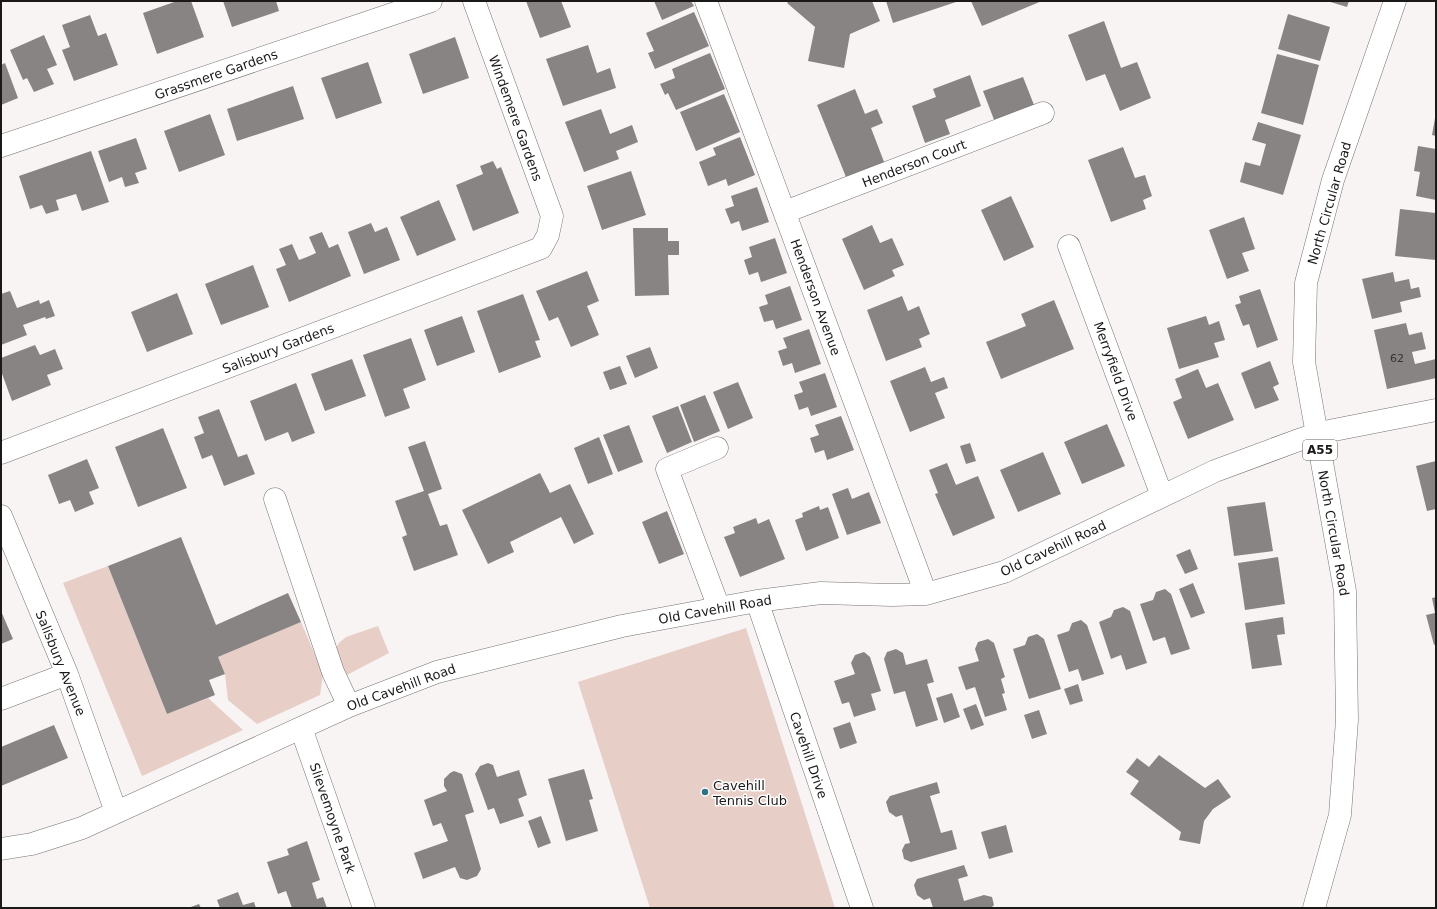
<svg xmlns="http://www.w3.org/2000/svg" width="1437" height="909" font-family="'DejaVu Sans',sans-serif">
	<rect width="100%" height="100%" fill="#f7f4f3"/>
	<!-- green -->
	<path fill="#e7cec6" d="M108 566 167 714 208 698 243 730 142 776 63 583Z
		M301 622 323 674 320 695 257 724 228 700 225 674 218 657Z
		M378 626 389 653 345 676 334 652 339 643 346 637Z
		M746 628 835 908H650L578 682Z"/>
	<!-- building -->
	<path fill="#888483" d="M177 1H191L204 37 157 54 143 13Z
		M223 1H276L279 11 232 27Z
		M526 1H561L571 27 540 38Z
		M654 1H691L694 6 662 20Z
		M789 1H872L880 21 850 34 844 68 808 61 815 27 787 3Z
		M886 1H959L893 23Z
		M971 1H1042L982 26Z
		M1327 1H1349L1347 7Z
		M694 12 709 46 655 69 648 53 654 51 646 33Z
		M1288 14 1330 27 1320 61 1278 49Z
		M90 15 98 36 106 33 118 65 74 81 62 50 70 47 62 25Z
		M1104 21 1121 68 1137 62 1151 98 1120 111 1105 74 1086 81 1068 35Z
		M44 35 57 65 47 69 54 84 34 92 27 78 23 80 10 50Z
		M455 37 469 78 423 94 409 54Z
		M588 45 597 73 610 68 616 88 563 106 546 59Z
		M710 53 725 89 676 110 668 93 665 95 660 84 675 78 672 69Z
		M1277 54 1319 65 1303 125 1261 113Z
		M368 62 382 103 336 119 321 78Z
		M5 63 18 98 1 105V65Z
		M970 75 981 106 945 120 950 134 925 143 912 106 936 97 933 89Z
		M1023 77 1036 110 996 125 983 91Z
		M293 86 304 119 237 141 227 109Z
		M855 89 865 114 877 109 883 123 871 128 886 167 848 182 817 105Z
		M724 94 740 132 696 151 680 112Z
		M601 109 610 134 632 125 638 142 616 151 619 159 584 172 565 122Z
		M210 114 225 155 179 172 164 131Z
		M1435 118H1436V136L1432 135Z
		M1258 122 1301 135 1283 195 1240 182 1245 162 1260 166 1266 144 1252 140Z
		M740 137 755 175 728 186 726 179 708 186 699 162 716 155 713 148Z
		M136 138 147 169 135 173 139 183 125 187 122 177 109 182 98 151Z
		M1418 146 1436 149V200L1416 196 1420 172 1414 171Z
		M1123 147 1135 178 1145 175 1152 196 1143 200 1146 209 1111 222 1088 160Z
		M91 151 109 202 82 211 76 194 56 200 59 210 46 214 42 205 30 209 19 176Z
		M493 161 497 169 501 167 519 213 473 231 456 185 483 174 480 166Z
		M631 171 646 215 602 230 587 186Z
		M757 187 769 222 742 231 739 221 731 224 725 209 734 206 731 196Z
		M1011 196 1034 247 1004 261 981 210Z
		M439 200 456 240 417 256 400 217Z
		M1400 209 1436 213V260L1395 256Z
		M1244 217 1255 249 1242 253 1249 271 1227 279 1209 230Z
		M371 223 375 232 387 227 400 260 364 274 348 232Z
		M872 225 880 243 892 238 904 265 892 270 895 276 864 290 842 239Z
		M633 228H668V241H679V255H668L669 295 635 296Z
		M322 232 329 248 338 244 351 276 289 302 276 269 286 265 279 249 292 244 299 260 307 257 316 253 309 237Z
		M775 238 787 273 761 282 758 272 749 275 744 260 752 257 749 247Z
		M253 265 269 307 221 325 205 284Z
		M587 271 599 301 587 306 599 335 571 347 558 317 549 321 536 291Z
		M1393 272 1395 282 1409 279 1411 289 1419 287 1421 297 1400 302 1402 312 1372 319 1362 279Z
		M790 286 802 320 776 329 773 320 764 322 759 307 768 304 765 295Z
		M1260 289 1278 340 1257 348 1249 324 1243 326 1235 305 1241 303 1239 296Z
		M10 291 17 308 39 300 40 304 49 300 55 316 46 319 45 317 23 325 27 335 1 345V294Z
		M177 293 193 334 147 352 131 312Z
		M523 294 540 340 535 341 541 357 499 373 477 311Z
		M902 296 908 311 919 306 930 334 919 339 922 347 886 361 867 310Z
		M1054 300 1074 349 1001 379 986 342 1026 326 1021 314Z
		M462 316 475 352 437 366 424 330Z
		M1206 316 1209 325 1219 321 1225 340 1214 343 1219 357 1179 369 1167 328Z
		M1406 323 1409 335 1422 332 1424 341 1426 349 1412 352 1415 364 1436 359V378L1387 389 1374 330Z
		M809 329 821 364 795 373 792 363 783 366 778 351 787 348 783 338Z
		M411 338 426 380 403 389 410 408 385 417 363 355Z
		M35 345 40 355 55 349 63 369 47 375 51 385 12 401 1 371V358Z
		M650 347 658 368 635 378 626 356Z
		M352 359 366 396 325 411 311 374Z
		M1270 361 1279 384 1273 387 1279 400 1255 409 1241 373Z
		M620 366 627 384 610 390 603 372Z
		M925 367 931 382 944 377 948 388 935 393 945 418 910 432 890 381Z
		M1198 369 1206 388 1218 383 1234 420 1188 439 1173 402 1182 398 1175 379Z
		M825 373 837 407 811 416 808 407 799 410 794 395 803 392 799 382Z
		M738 382 753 418 728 429 713 392Z
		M296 383 315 433 292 442 288 432 265 441 250 401Z
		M705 395 720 431 694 442 680 405Z
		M678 406 692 442 667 453 652 416Z
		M219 409 238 457 247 454 255 474 224 486 212 455 202 459 194 437 204 433 198 417Z
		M841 416 854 450 827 460 824 450 815 453 810 438 819 435 815 425Z
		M1107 424 1125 466 1082 484 1064 442Z
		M629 425 643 462 618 472 603 435Z
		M163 428 187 488 138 507 115 447Z
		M599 437 613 474 588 484 574 448Z
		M425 441 442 489 428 494 440 526 447 524 458 555 414 571 402 537 407 535 395 501 424 491 408 447Z
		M970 443 976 461 966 464 960 446Z
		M1043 452 1061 494 1018 512 1000 470Z
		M87 459 99 488 89 492 94 504 75 512 70 500 59 504 48 475Z
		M1436 461V509L1427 511 1416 466Z
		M947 463 956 485 978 476 995 518 953 536 935 494 938 493 929 470Z
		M540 473 550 493 570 484 594 534 574 544 561 517 510 542 514 552 488 564 462 510Z
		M848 488 852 499 869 492 881 523 847 535 832 494Z
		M1265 502 1273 551 1234 556 1227 507Z
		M819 506 820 510 828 507 839 538 806 551 795 520 803 517 802 513Z
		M667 511 684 554 659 564 642 522Z
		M756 518 758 524 769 519 785 559 740 577 724 537 735 533 733 527Z
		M181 537 216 625 288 593 301 622 218 657 225 674 209 680 215 695 167 714 108 566Z
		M1190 549 1198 569 1185 574 1176 555Z
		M1278 557 1285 604 1245 610 1238 563Z
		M1193 583 1205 613 1191 618 1179 589Z
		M1165 589 1171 594 1190 649 1171 655 1165 637 1153 641 1140 604 1153 600 1156 592Z
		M1436 597V644L1434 645 1426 615 1435 613 1432 598Z
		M1123 607 1130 611 1147 663 1126 670 1121 655 1111 659 1099 622 1111 617 1114 610Z
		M1 611 13 639 1 644Z
		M1283 617 1285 634 1277 635 1282 665 1252 669 1245 623Z
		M1081 620 1087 625 1104 674 1082 681 1078 669 1069 672 1057 635 1069 631 1072 623Z
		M1037 634 1044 639 1061 689 1029 699 1013 649 1025 645 1028 637Z
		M988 639 994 643 1005 677 1001 679 1005 693 1002 694 1007 710 985 717 975 687 966 690 958 667 979 661 975 649 978 642Z
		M896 649 903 653 906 665 927 659 934 682 927 684 938 720 916 727 905 691 894 694 884 659 887 652Z
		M864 652 870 657 881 691 871 694 876 710 854 717 849 702 842 704 834 681 855 674 851 663 855 655Z
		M1078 684 1083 701 1070 705 1064 689Z
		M952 693 960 717 944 723 936 698Z
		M976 704 984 725 971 730 963 709Z
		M1039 710 1047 734 1032 739 1024 715Z
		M850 722 857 743 840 749 833 728Z
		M54 725 68 758 1 786V747Z
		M1159 755 1205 788 1218 779 1231 797 1213 809 1204 821 1200 844 1179 840 1181 832 1130 794 1139 781 1126 772 1137 758 1149 767Z
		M488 763 493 765 497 777 519 770 527 795 518 799 524 816 500 824 494 808 488 810 475 774 480 766Z
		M584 769 593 799 589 800 598 831 566 841 548 779Z
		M454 771 462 774 474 812 465 815 481 869 477 876 467 880 460 878 455 867 423 879 414 853 448 841 441 823 433 826 424 800 447 791 444 786V779L450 773Z
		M937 782 940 793 930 796 941 833 952 830 957 849 911 862 904 859 902 850 905 844 910 843 902 815 896 817 889 812 886 802 890 796Z
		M541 816 551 843 538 848 528 821Z
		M1006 825 1013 852 989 859 981 832Z
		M307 841 320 880 312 883 317 899 323 897 327 908H292L286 891 278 894 267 862 289 855 287 849Z
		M964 865 968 876 958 879 964 901 984 895 992 897 994 905 991 908H933L930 898 924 900 917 895 914 885 917 879Z
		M238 892 243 905 254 902 256 908H220L217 900Z
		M199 904 201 908H188Z"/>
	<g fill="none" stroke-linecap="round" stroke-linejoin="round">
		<defs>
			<path id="minor" d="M706 1 926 594
				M1 146 431 1
				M785 212 1043 113
				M1069 246 1162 496
				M717 448 667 469 719 608
				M1 453 541 248 548 235 552 216 474 1
				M275 499 333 672 349 706
				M1 516 67 674 116 812
				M757 601 862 908
				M1 699 67 674
				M301 728 364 908
				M1 849 32 844 82 828 349 706 437 672 622 626 757 601 821 593 892 595 926 594 1004 572 1215 471 1296 441 1317 434 1334 430 1436 410"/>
			<path id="highway" d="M1314 908 1340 815 1347 720 1345 591 1304 362 1306 283 1333 180 1395 1"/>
		</defs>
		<!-- minor casing -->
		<use href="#minor" stroke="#767372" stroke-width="23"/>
		<!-- highway casing -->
		<use href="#highway" stroke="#767372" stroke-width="23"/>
		<!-- minor -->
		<use href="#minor" stroke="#fff" stroke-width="22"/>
		<!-- highway -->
		<use href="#highway" stroke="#fff" stroke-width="22"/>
	</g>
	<!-- markers -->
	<circle fill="#2f7383" stroke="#fff" stroke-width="1.5" cx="705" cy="792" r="4"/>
	<g text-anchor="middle" stroke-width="3" stroke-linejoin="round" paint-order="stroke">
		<!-- number labels -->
		<g font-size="11" fill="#363433">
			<text x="1397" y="362">62</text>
		</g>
		<!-- shield labels -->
		<rect fill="#fff" stroke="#5f5e5d" stroke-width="1" x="1303" y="440" width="34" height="20" rx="3"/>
		<g font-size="12" font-weight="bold" fill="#1a1918">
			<text x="1320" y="454">A55</text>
		</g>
		<!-- street labels -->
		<g font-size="13" fill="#1a1918" stroke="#fff">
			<text transform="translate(216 74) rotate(-19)" y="5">Grassmere Gardens</text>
			<text transform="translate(516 118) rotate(70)" y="5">Windemere Gardens</text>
			<text transform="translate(914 163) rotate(-21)" y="5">Henderson Court</text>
			<text transform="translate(1329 203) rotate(-74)" y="5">North Circular Road</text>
			<text transform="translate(816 297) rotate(70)" y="5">Henderson Avenue</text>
			<text transform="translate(278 348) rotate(-21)" y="5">Salisbury Gardens</text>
			<text transform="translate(1116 371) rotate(70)" y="5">Merryfield Drive</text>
			<text transform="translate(1334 533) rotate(80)" y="5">North Circular Road</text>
			<text transform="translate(1053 548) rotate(-25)" y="5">Old Cavehill Road</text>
			<text transform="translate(715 609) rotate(-10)" y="5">Old Cavehill Road</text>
			<text transform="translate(61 663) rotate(68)" y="5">Salisbury Avenue</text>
			<text transform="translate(401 687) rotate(-20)" y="5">Old Cavehill Road</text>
			<text transform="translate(809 755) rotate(71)" y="5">Cavehill Drive</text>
			<text transform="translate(333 818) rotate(71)" y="5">Slievemoyne Park</text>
		</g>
		<!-- poi labels -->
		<g font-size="13" fill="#1a1918" stroke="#fff" text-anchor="start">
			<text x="713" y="790">Cavehill<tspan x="713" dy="15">Tennis Club</tspan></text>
		</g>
	</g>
	<!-- border -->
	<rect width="1437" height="909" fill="none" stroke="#1a1918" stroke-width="4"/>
</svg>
